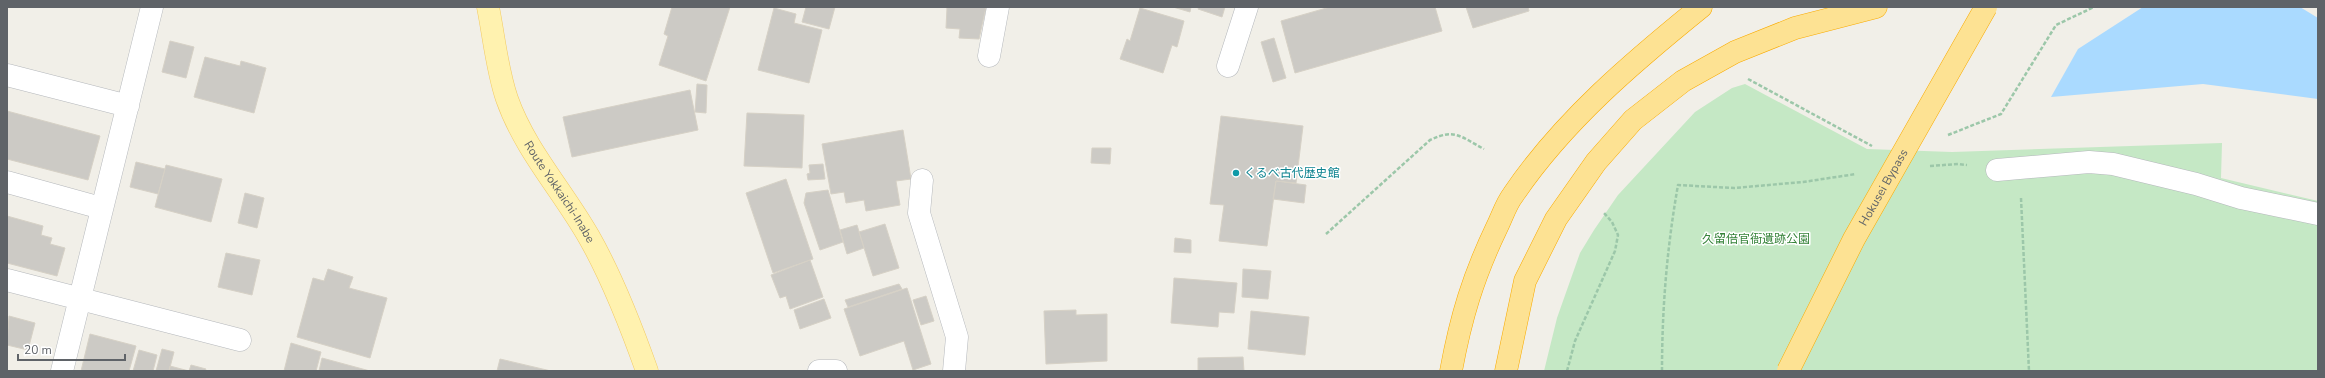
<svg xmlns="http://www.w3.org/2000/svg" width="2325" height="378" font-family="'Nunito Sans','Noto Sans JP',sans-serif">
	<rect width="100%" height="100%" fill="#f1efe8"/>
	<!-- green -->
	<path fill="#c5e8c5" d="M1745 84 1867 149 1952 152 2222 143 2221 178 2318 201V371H1544L1557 318 1580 253 1594 230 1618 195 1695 112 1732 88Z"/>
	<!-- water -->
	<path fill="#aadaff" d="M2143 7H2300L2318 18V99L2203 84 2051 97 2078 49Z"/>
	<!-- building -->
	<path fill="#cccac5" stroke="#d6d1c6" d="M672 7H730L706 81 659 65 668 36 664 34Z
		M806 7H835L829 29 802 22Z
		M945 7H986L979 39 959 38 960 29 946 28 947 8Z
		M1173 7H1191L1190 12Z
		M1199 7H1225L1222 17 1198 9Z
		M1330 7H1435L1442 31 1295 73 1281 21Z
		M1466 7H1528L1529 11 1473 28Z
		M774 8 796 14 794 23 822 30 809 83 758 70Z
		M1140 8 1184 21 1177 47 1172 45 1163 73 1120 59 1127 39 1130 41Z
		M1274 38 1286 78 1273 82 1261 42Z
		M170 41 194 47 186 78 162 72Z
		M205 57 240 66 241 61 266 68 254 113 194 97Z
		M697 84 707 85 706 113 695 112Z
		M690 90 698 130 572 157 563 117Z
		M7 111 100 136 88 180 7 159Z
		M747 113 804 115 802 168 744 166Z
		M1221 116 1303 126 1296 183 1276 181 1267 246 1219 241 1224 205 1210 204Z
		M903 130 911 179 896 181 900 205 866 211 864 200 846 203 844 192 831 194 822 144Z
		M1092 148H1111L1110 164 1091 163Z
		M136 162 165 169 158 194 130 187Z
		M823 164 825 179 808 180 807 174 810 173 809 165Z
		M166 165 222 179 211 222 155 207Z
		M786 179 813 259 773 273 746 193Z
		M1276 181 1306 185 1304 203 1273 199Z
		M828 190 843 242 820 250 804 203 806 193Z
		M245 193 264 198 257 228 238 223Z
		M7 216 43 226 41 235 52 238 50 244 65 248 57 276 7 263Z
		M885 224 899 268 873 276 859 232Z
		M857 225 864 248 847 254 840 230Z
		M1175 238 1191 240V253L1174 252Z
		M226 253 260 260 252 295 218 287Z
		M810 260 823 297 790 309 786 296 780 298 771 275Z
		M328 269 353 277 349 288 387 298 370 358 297 337 313 278 324 281Z
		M1243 269 1271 271 1268 299 1242 297Z
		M1174 278 1237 283 1234 313 1219 312 1218 327 1171 323Z
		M899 284 902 289 848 307 845 300Z
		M907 288 931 364 913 370 904 341 860 356 844 309Z
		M926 296 934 321 921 325 913 300Z
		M824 299 831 318 800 329 794 310Z
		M1076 310V315L1107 314V361L1046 364 1044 311Z
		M1251 311 1309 317 1305 355 1248 349Z
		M9 316 35 323 28 350 7 345Z
		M90 334 136 346 129 371H81Z
		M291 343 321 352 316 371H284Z
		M162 349 174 352 169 371H156Z
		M139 350 157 355 153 371H133Z
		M1243 357 1244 371H1198V358Z
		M322 358 370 371H319Z
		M500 359 551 371H497Z
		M191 365 206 369 205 371H189Z
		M170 366 189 371H169Z"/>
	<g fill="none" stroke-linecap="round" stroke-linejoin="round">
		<defs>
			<path id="minor" d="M989 56 998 7
				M1228 66 1247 7
				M7 75 128 106
				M1997 170 2089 162 2113 164 2196 184 2241 198 2318 214
				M922 180 919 213 957 337 954 371
				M7 182 101 208
				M7 280 240 340
				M62 371 152 7
				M819 371H836"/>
			<g id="major">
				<path id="s1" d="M488 7C494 37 497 70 507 99 525 150 563 191 589 237 613 279 631 326 647 371"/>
			</g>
			<path id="highway" d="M1451 371C1461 317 1473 277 1497 227 1502 217 1506 204 1513 195 1563 121 1633 62 1701 7
				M1506 371 1525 281 1556 219 1596 162 1633 120 1683 81 1735 52 1795 28 1876 7"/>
		</defs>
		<!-- minor casing -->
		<use href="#minor" stroke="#b5b8bc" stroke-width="23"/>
		<!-- major casing -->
		<use href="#major" stroke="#f2c960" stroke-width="23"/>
		<!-- highway casing -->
		<use href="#highway" stroke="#f9ab00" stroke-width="23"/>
		<!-- path -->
		<path stroke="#9cc7a9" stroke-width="2.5" stroke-dasharray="4 2" stroke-linecap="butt" d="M1748 79 1872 146
			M1948 135 2001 114 2056 25 2094 7
			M1930 166 1958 164 1967 165
			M2021 198 2029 371
			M1326 234 1430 140C1455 128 1461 137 1484 149
			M1567 371 1575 341 1615 251 1618 235 1612 222 1604 213
			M1662 371C1662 308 1667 247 1678 185L1734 188 1803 182 1856 174"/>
		<!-- minor -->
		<use href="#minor" stroke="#fff" stroke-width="22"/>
		<!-- major -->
		<use href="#major" stroke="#fff2af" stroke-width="22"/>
		<!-- highway -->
		<use href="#highway" stroke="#fde293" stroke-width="22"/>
		<defs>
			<g id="highway-bridge">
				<path id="s2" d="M1788 371 1854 239 1986 7"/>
			</g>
		</defs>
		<!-- highway-bridge casing -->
		<use href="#highway-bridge" stroke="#f9ab00" stroke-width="23" stroke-linecap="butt"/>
		<!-- highway-bridge -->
		<use href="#highway-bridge" stroke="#fde293" stroke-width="22"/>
	</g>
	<!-- markers -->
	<circle fill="#0f9aa8" stroke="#fff" stroke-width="1.5" cx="1236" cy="173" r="4"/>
	<g text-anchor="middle" stroke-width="3" stroke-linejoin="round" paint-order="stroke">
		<!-- culture labels -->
		<g font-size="12" fill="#0d838f" stroke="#fff" text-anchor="start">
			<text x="1244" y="177">くるべ古代歴史館</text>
		</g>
		<!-- street labels -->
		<g font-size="12" fill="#5f6368" stroke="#fff">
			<text dy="4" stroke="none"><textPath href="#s2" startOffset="207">Hokusei Bypass</textPath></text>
			<text dy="4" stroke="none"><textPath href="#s1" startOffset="201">Route Yokkaichi-Inabe</textPath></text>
		</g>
		<!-- park labels -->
		<g font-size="12" fill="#348238" stroke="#fff">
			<text x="1756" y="243">久留倍官衙遺跡公園</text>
		</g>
	</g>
	<!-- border -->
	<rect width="2325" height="378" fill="none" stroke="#5f6368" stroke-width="16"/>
	<!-- scale -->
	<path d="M18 354v6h107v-6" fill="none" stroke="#5f6368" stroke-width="2"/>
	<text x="24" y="354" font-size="12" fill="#5f6368" stroke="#ffffff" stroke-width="3" paint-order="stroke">20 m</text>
</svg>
